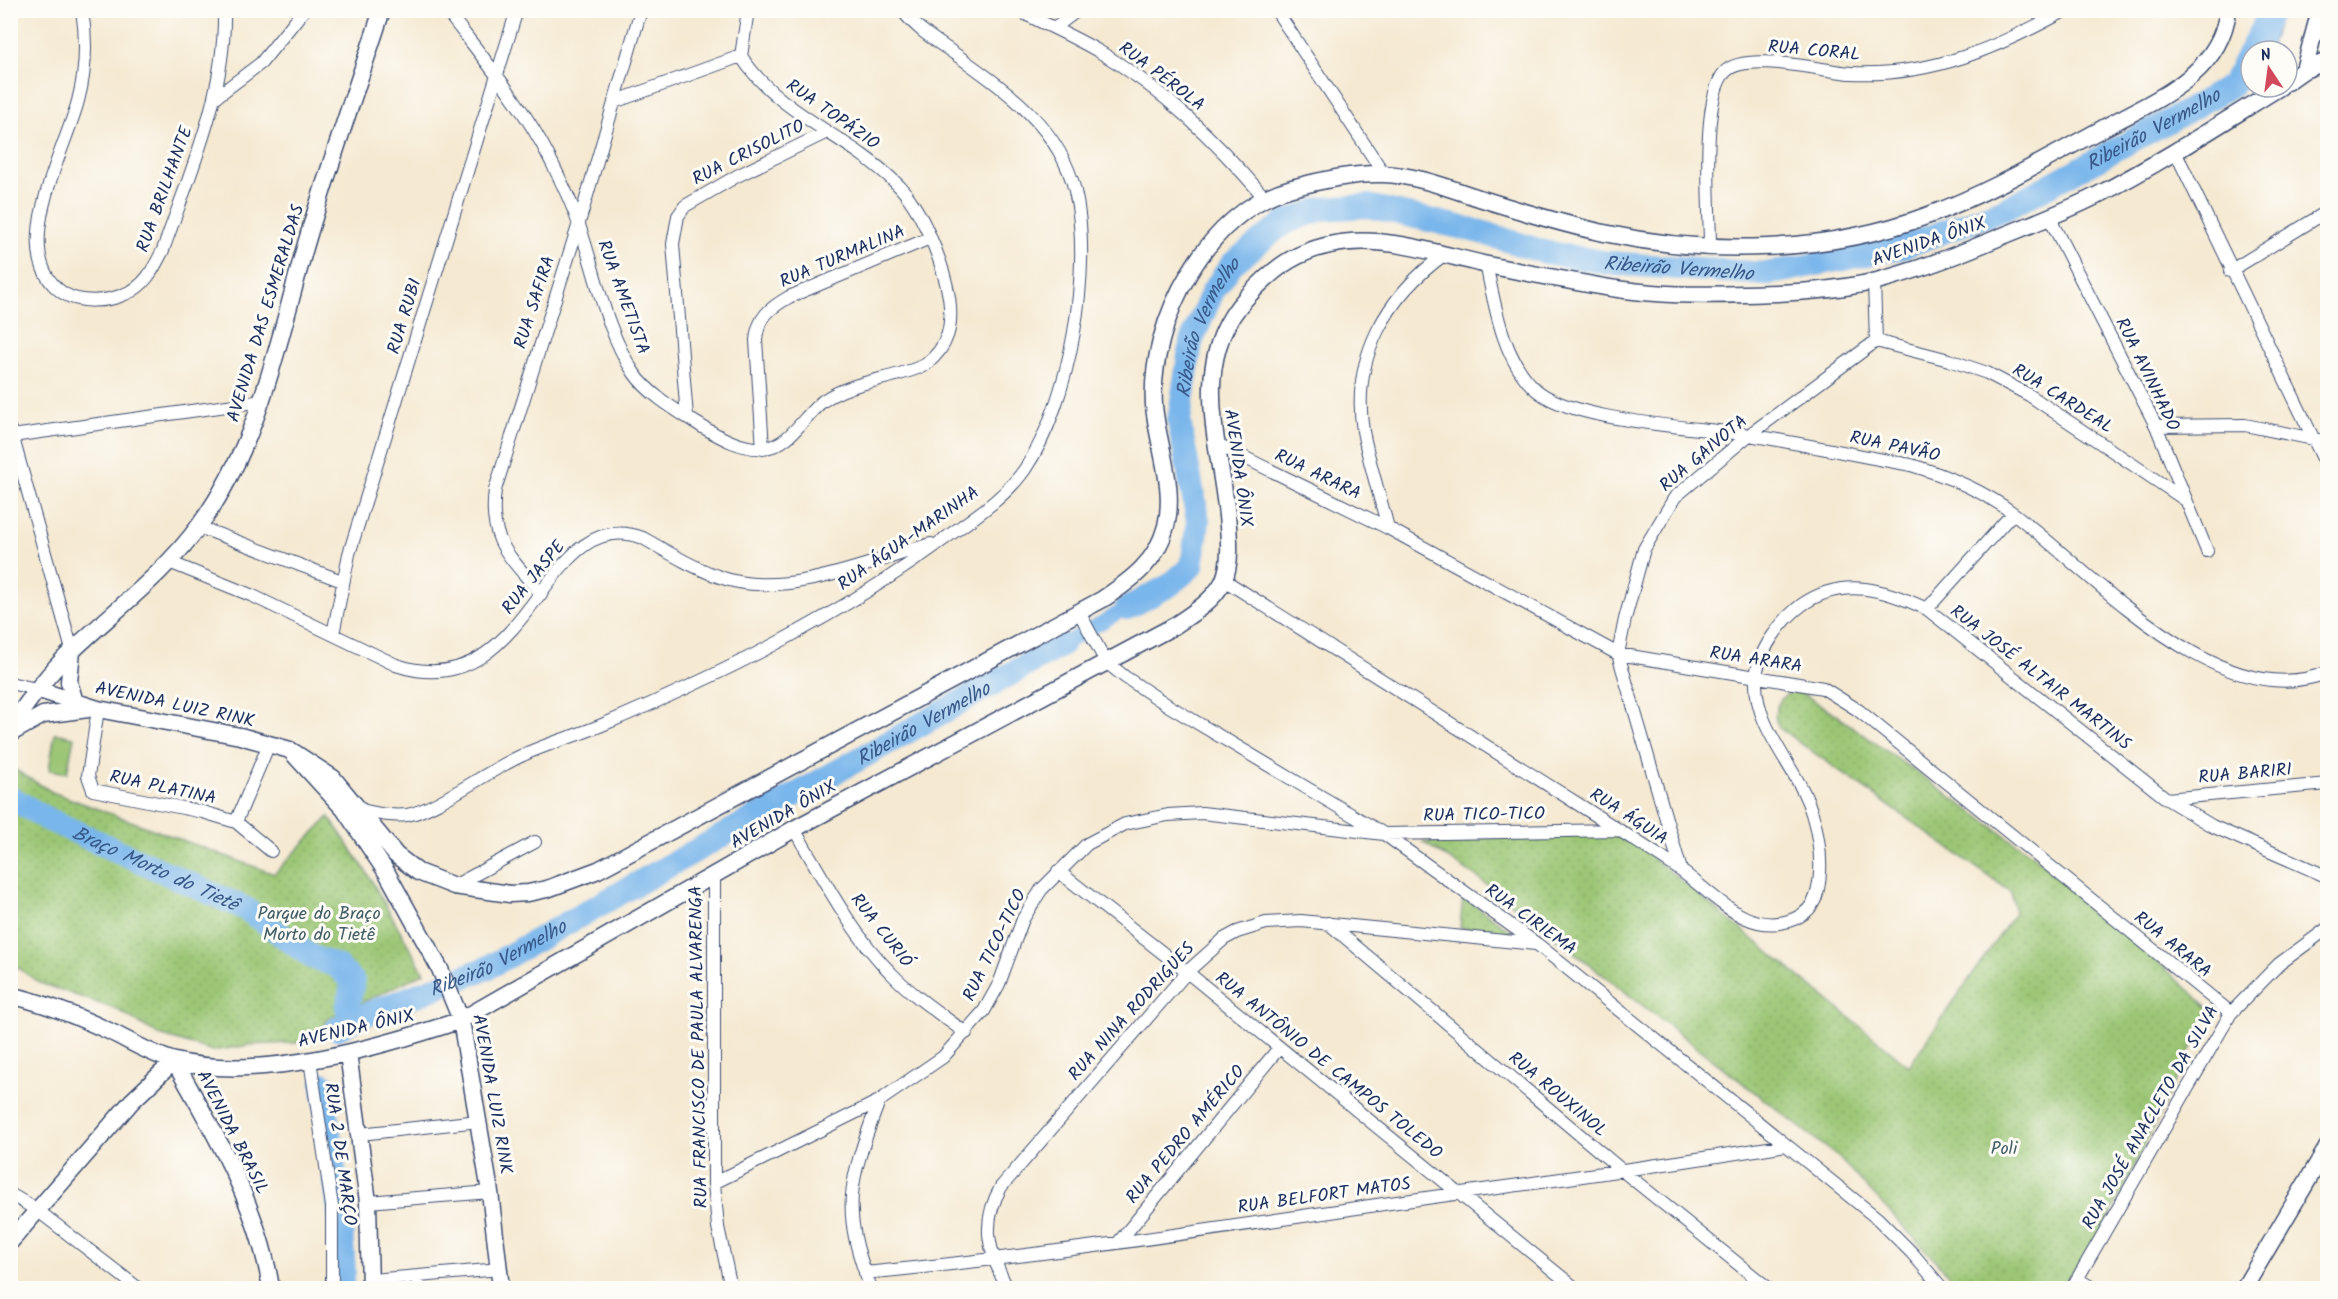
<svg xmlns="http://www.w3.org/2000/svg" width="2338" height="1299" font-family="Kalam,sans-serif">
	<defs>
		<pattern id="park-dots" width="8" height="8" patternUnits="userSpaceOnUse" patternTransform="scale(1.5)"><rect width="8" height="8" fill="#9bc674"/><path d="M2 2h.1M6 6h.1" fill="none" stroke="#85aa67" stroke-width="1.8" stroke-linecap="round"/></pattern>
	</defs>
	<rect width="100%" height="100%" fill="#fdfcf7"/>
	<filter id="ink" filterUnits="userSpaceOnUse"><feTurbulence type="fractalNoise" baseFrequency=".0167" numOctaves="2"/><feDisplacementMap in="SourceGraphic" scale="12" xChannelSelector="R" yChannelSelector="G"/><feConvolveMatrix kernelMatrix="1 2 1 2 8 2 1 2 1" color-interpolation-filters="sRGB"/></filter>
	<filter id="wash" filterUnits="userSpaceOnUse"><feTurbulence type="fractalNoise" baseFrequency=".008" numOctaves="4" result="noise"/><feDisplacementMap in="SourceGraphic" scale="24" xChannelSelector="R" yChannelSelector="G"/><feGaussianBlur stdDeviation="1.35" result="paint"/><feColorMatrix in="noise" values="0 0 0 0 0 0 0 0 0 0 0 0 0 0 0 0 0 1.4 0 .05"/><feComposite in="paint" operator="in"/></filter>
	<g filter="url(#wash)">
		<rect width="100%" height="100%" fill="#f5e9d2"/>
		<!-- park -->
		<path fill="url(#park-dots)" stroke="#5b7a69" stroke-width="1.5" d="M1796 690 1829 710 2062 876 2210 1009 2098 1241 2064 1288H1961L1837 1156 1478 878 1423 842 1619 830 1909 1066 2015 913 2011 892 1779 728C1770 712 1779 695 1796 690Z
			M10 767 52 792 274 874 329 817 366 871 424 973 328 1019 313 1042 249 1045 213 1051 159 1035 118 1010 40 983 11 963Z
			M1463 897 1515 934 1460 928Z"/>
		<!-- pitch -->
		<path fill="#9bc674" stroke="#5b7a69" stroke-width="1.5" d="M55 733 74 737 67 773 49 770Z"/>
		<!-- water -->
		<path fill="#79b6eb" stroke="#4a72a4" stroke-width="1.5" d="M2260 11H2278V23L2270 51H2251V81L2241 87 2232 85 2231 71C2246 54 2257 34 2260 11Z"/>
		<g fill="none" stroke-linecap="round" stroke-linejoin="round">
			<!-- canal -->
			<path stroke="#79b6eb" stroke-width="14" d="M1062 645 1127 608"/>
			<!-- river -->
			<g stroke="#79b6eb" stroke-width="24">
				<path id="s1" d="M1127 608 1170 585 1192 566 1198 521 1179 421 1191 342 1213 291 1232 264 1284 223 1322 209 1368 206 1481 232 1544 252 1609 263 1766 274 1899 248 2005 209 2189 110 2232 85 2272 10"/>
				<path id="s2" d="M10 797 45 818 246 909 312 957 337 966 353 982 347 1008 357 1018"/>
				<path id="s3" d="M337 1029 357 1018 487 968 1062 645"/>
				<path d="M323 1084 341 1226 344 1271 341 1288"/>
			</g>
		</g>
	</g>
	<g filter="url(#ink)">
		<g fill="none" stroke-linecap="round" stroke-linejoin="round">
			<defs>
				<path id="street" d="M82 10C87 41 86 71 78 101 65 151 6 255 63 293 80 304 107 302 125 294 145 287 154 268 163 250 190 173 226 94 224 10
					M446 10C483 58 523 105 550 159 560 179 572 202 579 225 596 273 605 330 634 373 649 395 679 412 701 426 720 437 742 450 764 448 790 446 804 415 823 401 853 380 893 380 925 365 949 347 953 325 949 297 943 262 921 206 895 182 847 135 778 114 741 56L748 10
					M1017 10C1045 24 1073 36 1100 52 1164 90 1216 141 1264 197
					M1276 10 1384 174
					M1054 28 1078 10
					M216 97 261 63 304 10
					M614 102 741 56
					M2175 151 2328 469
					M2049 217 2156 426 2207 551
					M1710 245C1710 209 1700 95 1726 71 1747 51 1822 71 1851 73 1931 77 1997 48 2066 10
					M1486 264C1495 305 1502 356 1533 387 1567 422 1697 427 1749 435 1803 444 1857 455 1911 465 1948 476 1982 490 2013 513 2091 571 2219 718 2328 672
					M2230 271 2328 211
					M1876 341 1949 360 1987 373 2029 395 2184 499
					M687 417 673 244 678 216 685 206 737 176 827 132
					M2156 426 2245 425 2328 442
					M11 431 72 650
					M12 436 263 401
					M1215 443 1388 528 1618 654 1823 688 1858 710 2231 1013
					M763 449 756 340C758 317 770 308 789 297L930 238
					M199 527 342 581
					M1388 528C1380 496 1369 463 1363 431 1351 357 1387 296 1445 254
					M169 562 253 596 396 665C532 710 541 500 643 538 669 553 697 570 726 579 787 598 871 562 931 544
					M1224 580 1619 830C1639 843 1660 856 1680 870 1714 894 1748 938 1794 919 1806 914 1814 905 1817 893 1825 862 1817 819 1803 791 1786 756 1754 721 1756 679 1757 652 1782 619 1803 604 1844 576 1886 590 1927 609L2167 799 2212 826 2328 877
					M541 594C510 556 488 542 495 490L579 223 641 10
					M1927 609 2013 513
					M1079 612 1106 662 1125 677 1169 706 1384 834 1537 944 1878 1219 1912 1253 1942 1288
					M333 634 349 554 517 10
					M10 683 36 689
					M98 709 88 776 93 790 203 812 236 822 271 851
					M2167 799 2328 784
					M361 810C376 813 391 817 407 815 436 810 490 769 523 755 549 743 576 736 602 725 723 674 842 615 947 537 974 517 1005 498 1025 469 1070 403 1093 268 1075 191 1060 128 1007 91 958 56 938 42 917 30 902 10
					M236 822 269 744
					M794 829C823 878 850 932 891 973 913 996 940 1014 966 1033
					M1681 870 1618 654 1625 619 1644 549 1675 497 1749 435 1876 341 1874 282
					M1058 871 1187 972 1575 1288
					M714 876V1183L718 1227 731 1288
					M454 886 535 842
					M1328 923 1624 1172 1768 1288
					M310 1060 332 1206V1288
					M360 1134 479 1121
					M714 1183 879 1101 943 1057 984 1011 999 984 1023 919 1041 890 1087 844 1125 824 1168 815 1202 813 1384 834 1619 830
					M10 1194 37 1210 138 1288
					M368 1202 490 1192
					M1118 1243 1279 1048
					M865 1273C1034 1257 1202 1231 1370 1206 1509 1186 1648 1168 1786 1145
					M418 1276 419 1288
					M2077 1279 2093 1288
					M372 1280 500 1269
					M871 1288C839 1207 850 1180 879 1101
					M1007 1288C989 1252 980 1224 1001 1187L1187 972 1224 939 1237 932 1266 923 1301 921 1536 944
					M2072 1288 2231 1013 2279 964 2328 928"/>
				<path id="secondary" d="M2304 70 2320 10
					M2287 82 2304 70 2328 61
					M72 650 69 682 75 702
					M36 689 98 709 240 736 290 750 344 809 387 873 440 969 461 1020 490 1192 501 1288
					M10 728C29 700 48 673 73 650 115 610 164 574 199 526 260 443 278 341 306 244 329 165 357 88 382 10
					M11 733 43 715 88 709
					M290 750 333 778 396 855 418 872 454 886 510 894 528 893 547 889 598 870 1103 599C1133 579 1157 561 1166 526 1176 486 1157 444 1154 405 1149 321 1207 210 1292 188 1321 180 1353 173 1383 174 1416 175 1448 188 1479 198 1520 211 1563 224 1604 233 1709 256 1829 253 1929 215 1989 193 2044 160 2100 130 2152 101 2220 77 2228 10
					M10 995C44 1003 77 1016 109 1031 130 1041 152 1055 175 1061 260 1082 381 1047 461 1020L794 829 1174 626C1192 614 1213 601 1223 582 1232 563 1229 536 1227 516 1220 442 1188 361 1246 298 1259 284 1273 270 1290 260 1354 224 1418 249 1483 264 1521 272 1560 279 1599 286 1647 295 1697 296 1745 294 1788 293 1835 291 1877 281 1915 271 1952 257 1988 242 2024 227 2062 213 2096 196 2160 163 2220 124 2280 87
					M348 1053 368 1202 370 1288
					M174 1061C215 1133 258 1205 271 1288
					M10 1242 132 1101 174 1061
					M2244 1288 2328 1146"/>
			</defs>
			<!-- street casing -->
			<use href="#street" stroke="#3c4b6f" stroke-width="14"/>
			<!-- secondary casing -->
			<use href="#secondary" stroke="#3c4b6f" stroke-width="19"/>
			<!-- street -->
			<use href="#street" stroke="#fff" stroke-width="12"/>
			<!-- secondary -->
			<use href="#secondary" stroke="#fff" stroke-width="16"/>
		</g>
	</g>
	<g text-anchor="middle" stroke-width="6" stroke-linejoin="round" paint-order="stroke">
		<!-- street labels -->
		<g font-size="18" fill="#1b2f5e" stroke="#fdfcf7">
			<text transform="translate(1814 50) rotate(5)" y="6">RUA CORAL</text>
			<text transform="translate(1162 76) rotate(37)" y="6">RUA PÉROLA</text>
			<text transform="translate(833 114) rotate(35)" y="6">RUA TOPÁZIO</text>
			<text transform="translate(748 152) rotate(-27)" y="6">RUA CRISOLITO</text>
			<text transform="translate(164 189) rotate(-70)" y="6">RUA BRILHANTE</text>
			<text transform="translate(1929 241) rotate(-19)" y="6">AVENIDA ÔNIX</text>
			<text transform="translate(842 256) rotate(-23)" y="6">RUA TURMALINA</text>
			<text transform="translate(624 297) rotate(70)" y="6">RUA AMETISTA</text>
			<text transform="translate(534 302) rotate(-72)" y="6">RUA SAFIRA</text>
			<text transform="translate(265 313) rotate(-73)" y="6">AVENIDA DAS ESMERALDAS</text>
			<text transform="translate(404 316) rotate(-73)" y="6">RUA RUBI</text>
			<text transform="translate(2148 374) rotate(64)" y="6">RUA AVINHADO</text>
			<text transform="translate(2063 398) rotate(32)" y="6">RUA CARDEAL</text>
			<text transform="translate(1895 446) rotate(12)" y="6">RUA PAVÃO</text>
			<text transform="translate(1703 453) rotate(-40)" y="6">RUA GAIVOTA</text>
			<text transform="translate(1239 468) rotate(82)" y="6">AVENIDA ÔNIX</text>
			<text transform="translate(1318 474) rotate(26)" y="6">RUA ARARA</text>
			<text transform="translate(908 538) rotate(-35)" y="6">RUA ÁGUA-MARINHA</text>
			<text transform="translate(533 577) rotate(-51)" y="6">RUA JASPE</text>
			<text transform="translate(1756 659) rotate(9)" y="6">RUA ARARA</text>
			<text transform="translate(2041 677) rotate(38)" y="6">RUA JOSÉ ALTAIR MARTINS</text>
			<text transform="translate(175 704) rotate(12)" y="6">AVENIDA LUIZ RINK</text>
			<text transform="translate(2245 773) rotate(-5)" y="6">RUA BARIRI</text>
			<text transform="translate(163 787) rotate(12)" y="6">RUA PLATINA</text>
			<text transform="translate(783 814) rotate(-30)" y="6">AVENIDA ÔNIX</text>
			<text transform="translate(1484 814) rotate(-1)" y="6">RUA TICO-TICO</text>
			<text transform="translate(1629 816) rotate(33)" y="6">RUA ÁGUIA</text>
			<text transform="translate(1531 919) rotate(36)" y="6">RUA CIRIEMA</text>
			<text transform="translate(882 930) rotate(52)" y="6">RUA CURIÓ</text>
			<text transform="translate(2173 944) rotate(39)" y="6">RUA ARARA</text>
			<text transform="translate(994 945) rotate(-64)" y="6">RUA TICO-TICO</text>
			<text transform="translate(1131 1011) rotate(-48)" y="6">RUA NINA RODRIGUES</text>
			<text transform="translate(356 1028) rotate(-13)" y="6">AVENIDA ÔNIX</text>
			<text transform="translate(698 1047) rotate(-91)" y="6">RUA FRANCISCO DE PAULA ALVARENGA</text>
			<text transform="translate(1329 1065) rotate(39)" y="6">RUA ANTÔNIO DE CAMPOS TOLEDO</text>
			<text transform="translate(493 1094) rotate(80)" y="6">AVENIDA LUIZ RINK</text>
			<text transform="translate(1558 1094) rotate(40)" y="6">RUA ROUXINOL</text>
			<text transform="translate(2150 1117) rotate(-60)" y="6">RUA JOSÉ ANACLETO DA SILVA</text>
			<text transform="translate(233 1132) rotate(63)" y="6">AVENIDA BRASIL</text>
			<text transform="translate(1185 1134) rotate(-50)" y="6">RUA PEDRO AMÉRICO</text>
			<text transform="translate(341 1154) rotate(82)" y="6">RUA 2 DE MARÇO</text>
			<text transform="translate(1324 1195) rotate(-8)" y="6">RUA BELFORT MATOS</text>
		</g>
		<!-- park labels -->
		<g font-size="18" fill="#415c65" stroke="#fdfcf7">
			<text x="319" y="919">Parque do Braço<tspan x="319" dy="21">Morto do Tietê</tspan></text>
			<text x="2004" y="1154">Poli</text>
		</g>
		<!-- water labels -->
		<g font-size="20" font-style="italic" fill="#375888" stroke="#fdfcf7">
			<text dy="7" stroke="none"><textPath href="#s1" startOffset="1368">Ribeirão Vermelho</textPath></text>
			<text dy="7" stroke="none"><textPath href="#s1" startOffset="864">Ribeirão Vermelho</textPath></text>
			<text dy="7" stroke="none"><textPath href="#s1" startOffset="324">Ribeirão Vermelho</textPath></text>
			<text dy="7" stroke="none"><textPath href="#s3" startOffset="662">Ribeirão Vermelho</textPath></text>
			<text dy="7" stroke="none"><textPath href="#s2" startOffset="162">Braço Morto do Tietê</textPath></text>
			<text dy="7" stroke="none"><textPath href="#s3" startOffset="176">Ribeirão Vermelho</textPath></text>
		</g>
	</g>
	<!-- margin -->
	<rect width="2338" height="1299" fill="none" stroke="#fdfcf7" stroke-width="36"/>
	<!-- north arrow -->
	<g transform="translate(2269 69) rotate(347)"><circle r="28" fill="#fdfcf7" stroke="#a3aaba" stroke-width="1.5"/>
	<path d="M0-4.5L10 22L0 15L-10 22Z" fill="#d1495b"/>
	<text y="-9" font-size="16" font-weight="bold" text-anchor="middle" fill="#1b2f5e">N</text>
	</g>
</svg>
